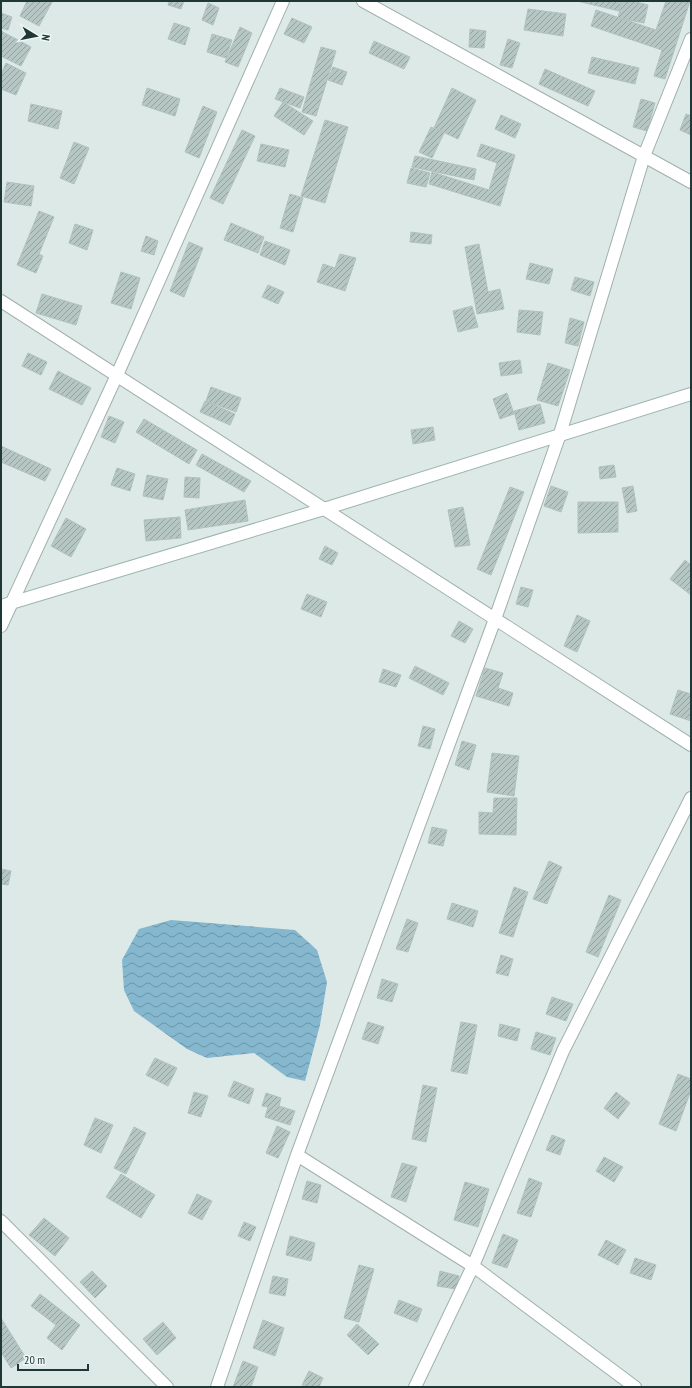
<svg xmlns="http://www.w3.org/2000/svg" width="692" height="1388" font-family="'PT Sans Narrow',sans-serif">
	<defs>
		<pattern id="water-waves" width="16" height="10" patternUnits="userSpaceOnUse"><rect width="16" height="10" fill="#85b7ce"/><path d="M0 5q4-4 8 0t8 0" fill="none" stroke="#6c96a8"/></pattern>
		<pattern id="building-hatch" width="6" height="6" patternUnits="userSpaceOnUse"><rect width="6" height="6" fill="#b6c6c2"/><path d="M-1 1l2-2M0 6l6-6M5 7l2-2" fill="none" stroke="#93a29e"/></pattern>
	</defs>
	<rect width="100%" height="100%" fill="#dde9e6"/>
	<!-- water -->
	<path fill="url(#water-waves)" d="M171 920 295 930 317 950 327 982 320 1025 305 1081 287 1077 254 1053 207 1058 187 1049 134 1011 124 990 122 960 139 929Z"/>
	<!-- building -->
	<path fill="url(#building-hatch)" stroke="#b0c2bd" d="M27 1 52 2 39 26 20 16Z
		M169 1H184L181 9 168 5Z
		M577 1H621L619 11Z
		M622 1H632L648 5 644 23 618 18Z
		M666 1H690L665 79 654 76 662 50 591 26 596 10 656 30Z
		M208 3 219 8 213 25 202 20Z
		M528 9 566 14 563 36 524 30Z
		M1 13 12 17 8 30 1 28Z
		M292 18 312 27 304 43 284 34Z
		M174 23 190 28 185 45 168 39Z
		M240 27 252 33 238 67 225 62Z
		M470 29 486 31 484 48 469 47Z
		M1 31 31 47 21 66 1 56Z
		M212 34 232 40 226 58 207 52Z
		M508 39 520 43 512 68 500 65Z
		M374 41 410 57 404 69 369 53Z
		M321 47 336 51 316 116 302 112Z
		M592 57 639 68 635 84 588 73Z
		M6 63 26 73 16 95 1 89V74Z
		M333 67 347 72 342 85 328 80Z
		M545 69 595 91 588 106 539 84Z
		M147 88 180 99 175 116 142 105Z
		M280 88 304 97 300 108 275 99Z
		M452 88 476 100 458 139 434 128Z
		M641 99 655 103 647 131 633 127Z
		M283 102 313 121 304 135 274 116Z
		M31 104 62 111 58 129 28 121Z
		M203 106 217 112 199 158 185 152Z
		M686 114 691 116V135L680 130Z
		M501 115 521 124 515 138 495 129Z
		M325 120 348 127 325 203 301 196Z
		M431 127 444 133 432 158 419 152Z
		M242 130 255 136 223 204 210 198Z
		M74 142 89 148 74 184 60 178Z
		M261 144 289 150 285 167 257 161Z
		M481 144 515 155 500 206 429 184 432 172 489 190 497 163 477 156Z
		M415 156 476 169 474 180 412 167Z
		M411 168 430 173 426 187 407 183Z
		M7 182 34 186 31 206 4 202Z
		M290 194 303 198 293 232 280 228Z
		M39 211 54 217 39 254 43 256 36 273 17 265Z
		M231 223 264 237 258 253 224 240Z
		M75 224 93 230 87 250 69 243Z
		M411 232 432 235 431 244 410 242Z
		M146 236 158 241 154 255 141 251Z
		M265 241 290 250 285 265 260 255Z
		M189 242 203 248 184 297 170 291Z
		M479 244 488 292 500 289 504 309 477 314 465 247Z
		M340 254 356 258 345 291 317 282 323 264 335 268Z
		M530 263 553 269 549 284 526 279Z
		M121 272 140 278 131 309 111 303Z
		M575 277 594 282 590 296 571 290Z
		M268 285 284 292 278 304 262 297Z
		M42 294 82 306 76 325 36 313Z
		M472 306 478 327 458 332 453 311Z
		M519 310 543 312 540 335 517 332Z
		M570 318 584 322 578 346 565 343Z
		M28 353 47 362 41 375 22 366Z
		M520 360 522 373 501 376 499 363Z
		M548 363 570 370 558 406 537 400Z
		M58 371 91 388 82 405 49 389Z
		M211 387 241 398 236 412 206 401Z
		M507 393 514 414 500 419 493 399Z
		M205 401 235 414 230 425 200 412Z
		M540 404 545 423 519 430 514 411Z
		M109 416 124 422 115 443 101 437Z
		M144 419 197 450 189 464 136 432Z
		M433 427 435 440 413 444 411 430Z
		M1 446 51 469 45 481 1 462Z
		M202 454 251 481 244 492 196 465Z
		M614 465 616 477 600 479 599 467Z
		M117 468 135 474 130 491 111 485Z
		M147 475 168 479 163 500 143 496Z
		M185 477 200 478 199 498 184 497Z
		M551 486 568 492 561 512 544 506Z
		M633 486 637 511 627 513 622 488Z
		M510 487 524 492 491 575 477 569Z
		M245 500 248 521 188 530 185 510Z
		M578 502H618V532L578 533Z
		M463 507 470 545 455 547 448 510Z
		M180 517 181 538 146 541 144 520Z
		M66 518 86 529 71 557 51 546Z
		M325 546 338 553 332 565 319 559Z
		M685 560 691 565V595L670 579Z
		M521 587 533 590 528 607 516 604Z
		M307 594 327 602 321 617 301 609Z
		M577 615 590 621 577 652 564 646Z
		M459 621 473 629 465 643 451 636Z
		M415 666 449 683 443 695 409 678Z
		M485 668 503 673 498 688 513 693 509 706 476 696Z
		M383 669 401 675 396 687 379 682Z
		M678 690 691 694V721L670 714Z
		M423 726 435 729 430 749 418 746Z
		M462 741 476 745 469 770 455 765Z
		M492 753 519 756 514 796 487 792Z
		M494 798H517L516 835 479 834V812L493 813Z
		M432 827 447 830 443 846 428 843Z
		M549 861 562 867 547 904 533 899Z
		M1 869 11 871 8 885 1 884Z
		M514 887 528 892 513 937 499 933Z
		M609 895 621 900 598 957 586 952Z
		M452 903 478 911 473 927 447 919Z
		M407 919 418 923 408 952 396 949Z
		M501 955 513 959 508 976 496 973Z
		M382 979 398 984 392 1002 377 998Z
		M552 997 573 1004 566 1021 546 1014Z
		M368 1022 384 1027 378 1044 362 1039Z
		M461 1022 477 1025 467 1074 451 1071Z
		M500 1024 520 1029 517 1041 498 1036Z
		M536 1032 556 1038 550 1055 531 1049Z
		M155 1058 177 1068 168 1086 146 1075Z
		M678 1074 691 1079V1090L676 1131 659 1124Z
		M234 1081 254 1089 249 1104 228 1096Z
		M423 1085 437 1088 426 1142 412 1139Z
		M194 1092 208 1096 201 1117 188 1113Z
		M616 1092 630 1103 618 1119 604 1108Z
		M266 1093 281 1098 279 1106 295 1111 290 1125 265 1117 268 1107 262 1106Z
		M95 1118 113 1125 101 1153 84 1145Z
		M277 1126 290 1132 278 1158 266 1153Z
		M134 1127 146 1133 126 1174 114 1168Z
		M552 1135 565 1140 560 1155 546 1150Z
		M604 1157 623 1167 614 1182 596 1171Z
		M402 1163 417 1167 406 1202 391 1197Z
		M121 1174 155 1195 141 1218 106 1197Z
		M529 1178 542 1183 531 1217 517 1213Z
		M307 1181 321 1185 317 1203 302 1199Z
		M465 1182 489 1189 478 1227 454 1220Z
		M197 1194 212 1201 202 1220 188 1213Z
		M44 1218 69 1238 55 1256 29 1235Z
		M244 1222 256 1227 250 1241 238 1236Z
		M503 1234 518 1240 507 1268 492 1263Z
		M290 1236 315 1243 311 1261 286 1255Z
		M606 1240 626 1250 618 1265 598 1255Z
		M635 1258 656 1265 651 1280 630 1273Z
		M359 1265 374 1269 359 1322 344 1318Z
		M92 1271 107 1286 95 1298 80 1282Z
		M440 1271 459 1276 456 1289 437 1286Z
		M273 1276 288 1279 285 1296 269 1293Z
		M40 1294 80 1325 62 1350 47 1338 56 1325 31 1306Z
		M399 1300 422 1309 417 1322 394 1313Z
		M1 1318 26 1358 11 1368 1 1352Z
		M263 1320 284 1328 275 1356 253 1348Z
		M163 1322 176 1338 157 1355 143 1339Z
		M357 1324 379 1344 368 1355 347 1335Z
		M243 1361 258 1367 251 1387H233Z
		M309 1371 323 1378 319 1387H306L302 1385Z"/>
	<g fill="none" stroke-linecap="round" stroke-linejoin="round">
		<defs>
			<path id="minor" d="M363 1 691 182
				M1 301 691 745
				M1 626 117 375 283 1
				M297 1155 495 619 560 434 644 156 691 39
				M1 1221 167 1387
				M217 1387 297 1155 473 1266 635 1387
				M415 1387 473 1266 563 1051 691 798"/>
			<path id="secondary" d="M1 606 324 509 691 394"/>
		</defs>
		<!-- minor casing -->
		<use href="#minor" stroke="#a0b0ad" stroke-width="14"/>
		<!-- secondary casing -->
		<use href="#secondary" stroke="#9db4af" stroke-width="14"/>
		<!-- minor -->
		<use href="#minor" stroke="#fff" stroke-width="12"/>
		<!-- secondary -->
		<use href="#secondary" stroke="#fff" stroke-width="12"/>
	</g>
	<!-- border -->
	<rect width="692" height="1388" fill="none" stroke="#1f3835" stroke-width="4"/>
	<!-- north arrow -->
	<g transform="translate(36 36) rotate(100)" stroke="#edf6f3" stroke-width="3" paint-order="stroke">
	<path d="M0-3L7 15L0 10L-7 15Z" fill="#1f3835"/>
	<text y="-6" font-size="11" font-weight="bold" text-anchor="middle" fill="#1f3835">N</text>
	</g>
	<!-- scale -->
	<path d="M18 1364v6h70v-6" fill="none" stroke="#1f3835" stroke-width="2"/>
	<text x="24" y="1364" font-size="12" fill="#1f3835" stroke="#edf6f3" stroke-width="3" paint-order="stroke">20 m</text>
</svg>
